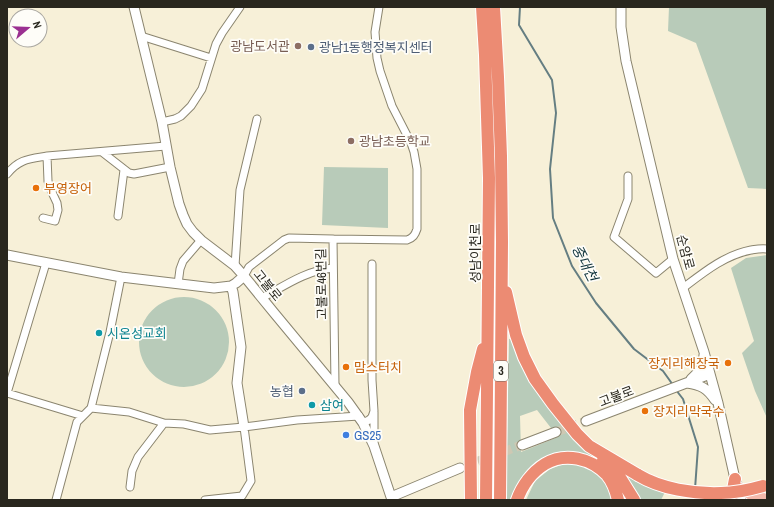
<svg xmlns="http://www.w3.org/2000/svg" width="774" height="507" font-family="'Archivo Narrow','Noto Sans KR',sans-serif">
	<rect width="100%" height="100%" fill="#f7f0d8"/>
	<!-- green -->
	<path fill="#b8cbb9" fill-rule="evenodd" d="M669 7H767V189L748 188 696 43 668 31Z
		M324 167 388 168V228L322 225Z
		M767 255V418L755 391 742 353 754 341 731 268 746 258Z
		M139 342a45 45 0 1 1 90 0a45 45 0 1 1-90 0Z
		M509 339H513L540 393 558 420 584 449 609 469 630 500H621L600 466 547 461 514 500H506ZM537 410 558 437 521 452 520 416Z
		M564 464H575L588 467 604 478 615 500H526L535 481 550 469Z
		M621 472 665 492 661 500H638Z"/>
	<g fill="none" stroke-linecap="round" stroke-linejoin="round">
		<!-- stream -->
		<path stroke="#657e82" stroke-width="2" d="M520 7 519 25 552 80 556 113 550 169 553 218 572 266 596 303 634 349 663 371 673 385
			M676 390 683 399 698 447 695 489"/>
		<!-- secondary-tunnel -->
		<path stroke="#cec8b3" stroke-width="9" stroke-dasharray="9 4.5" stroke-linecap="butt" d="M556 432 586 421
			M465 466 522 445"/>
		<defs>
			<path id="street" d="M141 36 211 58
				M162 122 175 119 181 116 191 106 202 89 216 44 222 33 240 7
				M102 152 129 173 134 174 170 167
				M7 174C19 159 29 159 47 156L166 146
				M628 176V199L614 237 656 273 673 259
				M118 216 124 170
				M43 218 55 221 58 210 57 203 50 188 48 181 47 156
				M235 266 240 190 257 119
				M244 276 249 267 284 240 289 238 333 239
				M178 284 180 269 183 261 201 240
				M683 288C704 272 725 255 751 250 757 249 762 248 767 249
				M262 298C284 286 307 270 333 268
				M335 385 333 239 407 240C413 238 415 235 417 229V169L414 152 411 143 392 106 380 71 377 58 375 32 379 7
				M7 393 46 263
				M7 393 83 416
				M91 408 129 412 164 423 138 457 132 471 130 487
				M374 412V444
				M164 423 184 424 210 430 244 427 297 420 359 416
				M363 423 369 420 372 417 374 411 372 380V264
				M56 500 77 422 91 408 110 332 121 277
				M205 500 242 496 251 481 244 427"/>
			<path id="secondary" d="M134 7 162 122 170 167 179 204 183 215 187 224 193 232 201 240 235 266 244 276 275 314 348 402 363 423 374 446 391 497 460 468
				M621 7V27L626 61 673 259 704 352 718 403 735 479 738 487 741 500
				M7 255 121 277 214 288 231 286 236 283 244 276
				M231 286 233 292 241 347 237 383 244 427
				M691 379C700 371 703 368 704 355
				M687 383C701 385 707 388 715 400
				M586 421 710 374
				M522 445 556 432"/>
			<path id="primary" d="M740 488 751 495 767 499"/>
			<path id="highway" d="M482 7 485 55 489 178 486 500
				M494 7 498 77 501 156 502 242 500 500
				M506 292 516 335 524 357 535 379 553 404 577 434 589 446 638 475
				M603 460 619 476 634 500
				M471 500 470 410 477 372 483 349
				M517 500C522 486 532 472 545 464 565 452 591 458 607 475 613 482 616 491 618 500
				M731 500 735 479"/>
		</defs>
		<!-- street casing -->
		<use href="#street" stroke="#8b856f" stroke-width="9"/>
		<!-- secondary casing -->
		<use href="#secondary" stroke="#8b856f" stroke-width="11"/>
		<!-- primary casing -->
		<use href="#primary" stroke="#fff" stroke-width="12"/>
		<!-- highway casing -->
		<use href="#highway" stroke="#fff" stroke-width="14"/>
		<!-- street -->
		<use href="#street" stroke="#fff" stroke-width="7"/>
		<!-- secondary -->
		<use href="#secondary" stroke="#fff" stroke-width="9"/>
		<!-- primary -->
		<use href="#primary" stroke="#f4b9ab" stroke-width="10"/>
		<!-- highway -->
		<use href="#highway" stroke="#ec8b73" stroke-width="12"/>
		<defs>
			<path id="highway-bridge" d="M638 475C661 489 694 494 721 493 735 493 749 490 763 486"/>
		</defs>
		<!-- highway-bridge casing -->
		<use href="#highway-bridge" stroke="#fff" stroke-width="14" stroke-linecap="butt"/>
		<!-- highway-bridge -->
		<use href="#highway-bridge" stroke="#ec8b73" stroke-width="12"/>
	</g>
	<!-- markers -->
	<g fill="#8d6e63" stroke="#fefdf8" stroke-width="1.5">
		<circle cx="298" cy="46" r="4"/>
		<circle cx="351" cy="141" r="4"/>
	</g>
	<g fill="#5c6f8a" stroke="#fefdf8" stroke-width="1.5">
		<circle cx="311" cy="47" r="4"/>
		<circle cx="302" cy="391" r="4"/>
	</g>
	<g fill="#e8710a" stroke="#fefdf8" stroke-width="1.5">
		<circle cx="36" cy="188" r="4"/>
		<circle cx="728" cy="363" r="4"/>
		<circle cx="346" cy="367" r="4"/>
		<circle cx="645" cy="411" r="4"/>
	</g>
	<g fill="#0f9aa8" stroke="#fefdf8" stroke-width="1.5">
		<circle cx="99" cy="333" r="4"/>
		<circle cx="312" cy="405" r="4"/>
	</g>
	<circle fill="#3f7fe0" stroke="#fefdf8" stroke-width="1.5" cx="346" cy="435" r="4"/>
	<g text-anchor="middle" stroke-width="3.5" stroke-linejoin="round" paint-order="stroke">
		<!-- shield labels -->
		<rect fill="#fefdf8" stroke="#69675f" stroke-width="1" x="494" y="361" width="14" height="20" rx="3"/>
		<g font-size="12" font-weight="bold" fill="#29271e">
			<text x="501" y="375">3</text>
		</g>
		<!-- education labels -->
		<g font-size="13" fill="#785e54" stroke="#fefdf8" text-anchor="end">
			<text x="290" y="51">광남도서관</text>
			<text x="359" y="146" text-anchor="start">광남초등학교</text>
		</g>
		<!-- service labels -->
		<g font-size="13" fill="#4e5e75" stroke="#fefdf8" text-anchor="start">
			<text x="319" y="52">광남1동행정복지센터</text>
			<text x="294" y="396" text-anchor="end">농협</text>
		</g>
		<!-- food labels -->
		<g font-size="13" fill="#c56008" stroke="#fefdf8" text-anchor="start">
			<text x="44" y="193">부영장어</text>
			<text x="720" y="368" text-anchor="end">장지리해장국</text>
			<text x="354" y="372">맘스터치</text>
			<text x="653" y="416">장지리막국수</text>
		</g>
		<!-- street labels -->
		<g font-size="13" fill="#29271e" stroke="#fefdf8">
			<text transform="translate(686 252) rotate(75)" y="5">순암로</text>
			<text transform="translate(475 253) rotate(-90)" y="5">성남이천로</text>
			<text transform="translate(321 284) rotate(-91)" y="5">고불로46번길</text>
			<text transform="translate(268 285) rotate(51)" y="5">고불로</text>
			<text transform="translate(616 396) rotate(-21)" y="5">고불로</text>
		</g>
		<!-- culture labels -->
		<g font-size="13" fill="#0d838f" stroke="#fefdf8" text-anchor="start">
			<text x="107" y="338">시온성교회</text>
			<text x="320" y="410">삼여</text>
		</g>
		<!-- shop labels -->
		<g font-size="13" fill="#366cbe" stroke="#fefdf8" text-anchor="start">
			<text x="354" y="440">GS25</text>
		</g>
		<!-- water labels -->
		<g font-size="14" font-style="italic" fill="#10343c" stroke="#fefdf8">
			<text transform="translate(585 263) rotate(63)" y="5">중대천</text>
		</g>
	</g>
	<!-- border -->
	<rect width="774" height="507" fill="none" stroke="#29271e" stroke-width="16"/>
	<!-- north arrow -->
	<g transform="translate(28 28) rotate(71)"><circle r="19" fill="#fefdf8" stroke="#a9a7a1"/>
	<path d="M0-3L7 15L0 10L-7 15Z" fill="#9b3091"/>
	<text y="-6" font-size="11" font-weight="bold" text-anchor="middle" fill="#29271e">N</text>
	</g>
</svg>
